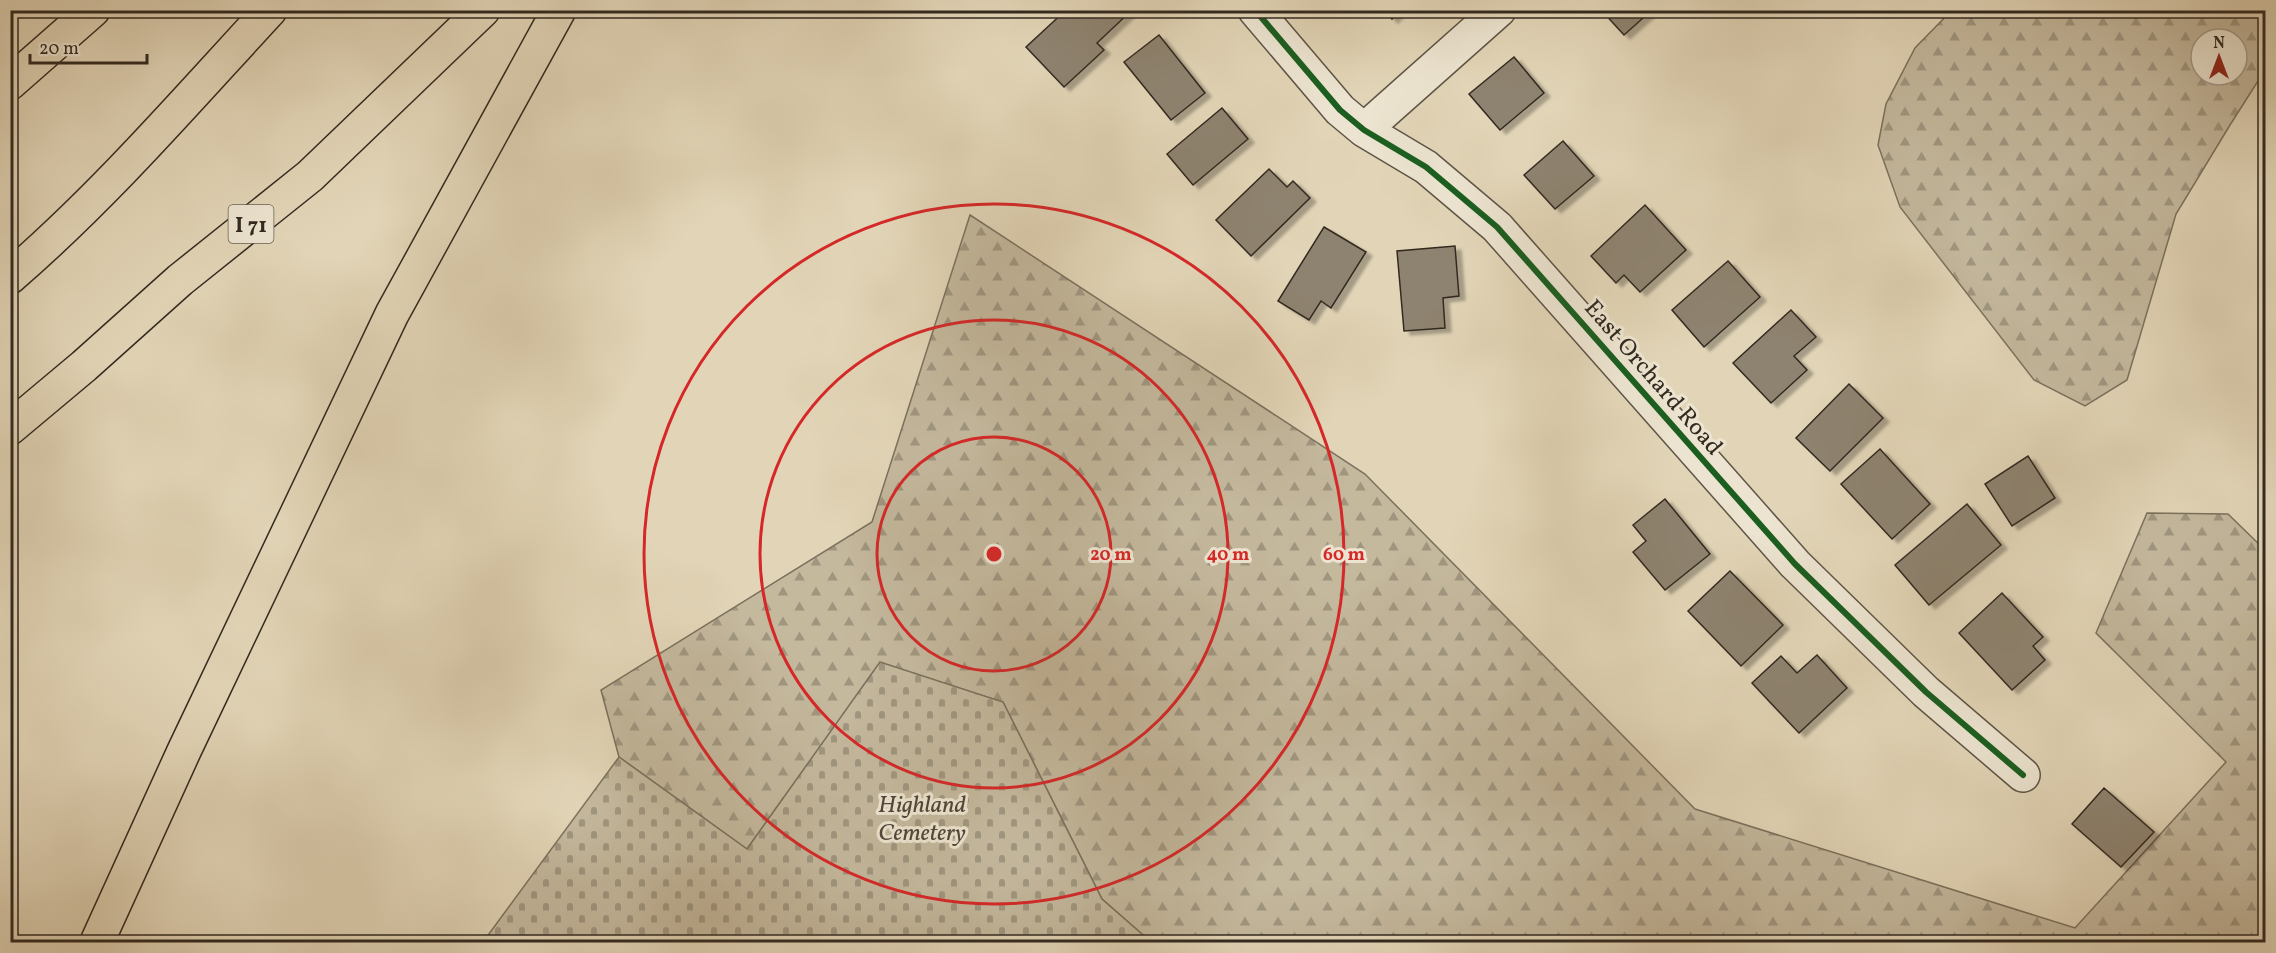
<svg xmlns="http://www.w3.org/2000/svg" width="2276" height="953" font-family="Vollkorn,serif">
	<defs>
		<pattern id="forest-firs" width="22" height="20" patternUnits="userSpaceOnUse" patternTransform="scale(1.5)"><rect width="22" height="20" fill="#c4b89d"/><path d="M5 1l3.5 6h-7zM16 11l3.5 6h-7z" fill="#a09680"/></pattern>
		<pattern id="cemetery-stones" width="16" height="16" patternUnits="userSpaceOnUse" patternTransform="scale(1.5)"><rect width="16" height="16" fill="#c4b89d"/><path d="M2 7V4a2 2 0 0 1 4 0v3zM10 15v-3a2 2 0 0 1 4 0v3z" fill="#a09680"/></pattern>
		<filter id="shadow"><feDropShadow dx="6" dy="4" stdDeviation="1.5" flood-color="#0004"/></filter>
	</defs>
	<rect width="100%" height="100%" fill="#e2d5b7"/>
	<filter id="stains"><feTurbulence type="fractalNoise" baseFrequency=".00333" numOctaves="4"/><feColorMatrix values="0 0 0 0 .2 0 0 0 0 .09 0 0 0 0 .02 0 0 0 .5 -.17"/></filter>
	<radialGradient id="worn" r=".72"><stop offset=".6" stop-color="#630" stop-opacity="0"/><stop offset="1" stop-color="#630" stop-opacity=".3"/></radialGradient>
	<!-- forest -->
	<path fill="url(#forest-firs)" stroke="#7b715e" stroke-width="1.5" fill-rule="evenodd" d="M1951 11H2265V70L2230 125 2176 214 2127 380 2085 406 2034 380 1900 207 1878 145 1886 104 1915 48ZM2201 39H2237V75H2201Z
		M970 215 1365 474 1695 809 2075 928 2226 762 2096 633 2147 513 2228 514 2265 550V942H1151L1102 899 1003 702 880 663 747 849 619 757 601 690 872 522Z"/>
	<!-- cemetery -->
	<path fill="url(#cemetery-stones)" stroke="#7b715e" stroke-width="1.5" d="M880 662 1003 702 1102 899 1151 942H483L619 757 747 849Z"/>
	<!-- building -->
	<path fill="#8e836f" stroke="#322a20" stroke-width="1.5" filter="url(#shadow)" d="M1066 10H1132L1097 43 1104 50 1064 87 1026 47Z
		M1384 10H1400L1392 19Z
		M1605 10H1652L1624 35 1603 12Z
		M1159 35 1205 93 1171 120 1124 62Z
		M1514 57 1544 93 1500 130 1469 94Z
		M1222 108 1248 139 1193 185 1167 154Z
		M1563 141 1594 176 1555 209 1524 175Z
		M1269 169 1287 187 1293 181 1310 198 1251 256 1216 220Z
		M1645 205 1686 250 1640 292 1624 275 1616 283 1591 256Z
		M1324 227 1366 252 1331 308 1321 301 1309 320 1278 301Z
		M1455 246 1459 296 1443 298 1445 328 1404 331 1397 251Z
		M1728 261 1760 297 1704 347 1672 310Z
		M1791 310 1816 337 1794 356 1807 370 1771 403 1733 363Z
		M1849 384 1883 418 1830 471 1796 438Z
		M1880 449 1930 504 1892 539 1841 484Z
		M2028 456 2055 498 2012 526 1985 484Z
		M1665 499 1710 554 1665 590 1633 552 1646 541 1633 525Z
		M1967 504 2001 545 1929 605 1895 565Z
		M1730 571 1783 625 1741 666 1688 611Z
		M2002 593 2043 637 2033 646 2045 660 2012 690 1959 633Z
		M1817 655 1847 688 1799 733 1752 683 1781 656 1797 673Z
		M2104 788 2154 832 2121 867 2072 824Z"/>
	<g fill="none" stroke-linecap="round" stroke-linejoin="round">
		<defs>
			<path id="minor" d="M1255 10 1340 110 1364 130 1426 167 1497 227 1795 564 1926 692 2023 775
				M1364 130 1499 10"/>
			<path id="highway" d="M10 83 93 10
				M10 277C104 196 186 101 270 10
				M10 428 84 366 180 280 310 176 483 10
				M97 942 184 751 392 314 559 10"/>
		</defs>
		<!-- minor casing -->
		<use href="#minor" stroke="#5e5546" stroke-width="36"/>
		<!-- highway casing -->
		<use href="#highway" stroke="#322a20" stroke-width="36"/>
		<!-- minor -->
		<use href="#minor" stroke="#ece4d0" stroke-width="33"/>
		<!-- highway -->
		<use href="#highway" stroke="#e2d5b7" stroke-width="33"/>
		<defs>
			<path id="cycleway" d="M1255 10 1340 110 1364 130 1426 167 1497 227 1795 564 1926 692 2023 775"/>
		</defs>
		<!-- cycleway casing -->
		<use href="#cycleway" stroke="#ece4d0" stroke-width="10"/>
		<!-- cycleway -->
		<use href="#cycleway" stroke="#1b5e20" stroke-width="6"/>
	</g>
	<!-- distance rings -->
	<g fill="none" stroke="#d62828" stroke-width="3">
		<circle cx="994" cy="554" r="117"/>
		<circle cx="994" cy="554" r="234"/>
		<circle cx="994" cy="554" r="350"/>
	</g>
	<g text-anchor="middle" stroke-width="6" stroke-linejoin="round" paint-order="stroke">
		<!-- shield labels -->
		<rect fill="#ece4d0" stroke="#6a6255" stroke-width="1.5" x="228.5" y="205" width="45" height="38" rx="4.5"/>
		<g font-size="22" font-weight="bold" fill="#322a20">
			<text x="251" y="232">I 71</text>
		</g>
		<!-- street labels -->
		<g font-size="24" fill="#322a20" stroke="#ece4d0">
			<text transform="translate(1654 377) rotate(49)" y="8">East Orchard Road</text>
		</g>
		<!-- park labels -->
		<g font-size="24" font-style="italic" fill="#4f4639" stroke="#ece4d0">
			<text x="922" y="812">Highland<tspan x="922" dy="28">Cemetery</tspan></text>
		</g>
	</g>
	<circle cx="994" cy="554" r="9" fill="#d62828" stroke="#ece4d0" stroke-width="3"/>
	<g font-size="18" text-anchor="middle" font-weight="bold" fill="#d62828" stroke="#ece4d0" stroke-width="6" stroke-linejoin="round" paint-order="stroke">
		<text x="1111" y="560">20 m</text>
		<text x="1228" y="560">40 m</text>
		<text x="1344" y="560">60 m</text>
	</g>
	<!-- margin -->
	<rect width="2276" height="953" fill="none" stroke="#e2d5b7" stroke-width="36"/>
	<rect x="12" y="12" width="2252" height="929" fill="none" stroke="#322a20" stroke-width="3"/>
	<rect x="18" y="18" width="2240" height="917" fill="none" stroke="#322a20" stroke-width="1.5"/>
	<!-- north arrow -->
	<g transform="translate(2219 57)"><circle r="28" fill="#ece4d0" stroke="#a29a8a" stroke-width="1.5"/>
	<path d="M0-4.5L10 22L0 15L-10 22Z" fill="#8f2418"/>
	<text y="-9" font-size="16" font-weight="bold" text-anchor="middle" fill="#322a20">N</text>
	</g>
	<!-- scale -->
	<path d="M30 54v9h117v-9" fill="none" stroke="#322a20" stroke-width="3"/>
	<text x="39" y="54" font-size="18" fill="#322a20" stroke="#ece4d0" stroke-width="4.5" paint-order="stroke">20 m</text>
	<rect width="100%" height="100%" filter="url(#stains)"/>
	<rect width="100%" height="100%" fill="url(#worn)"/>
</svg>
